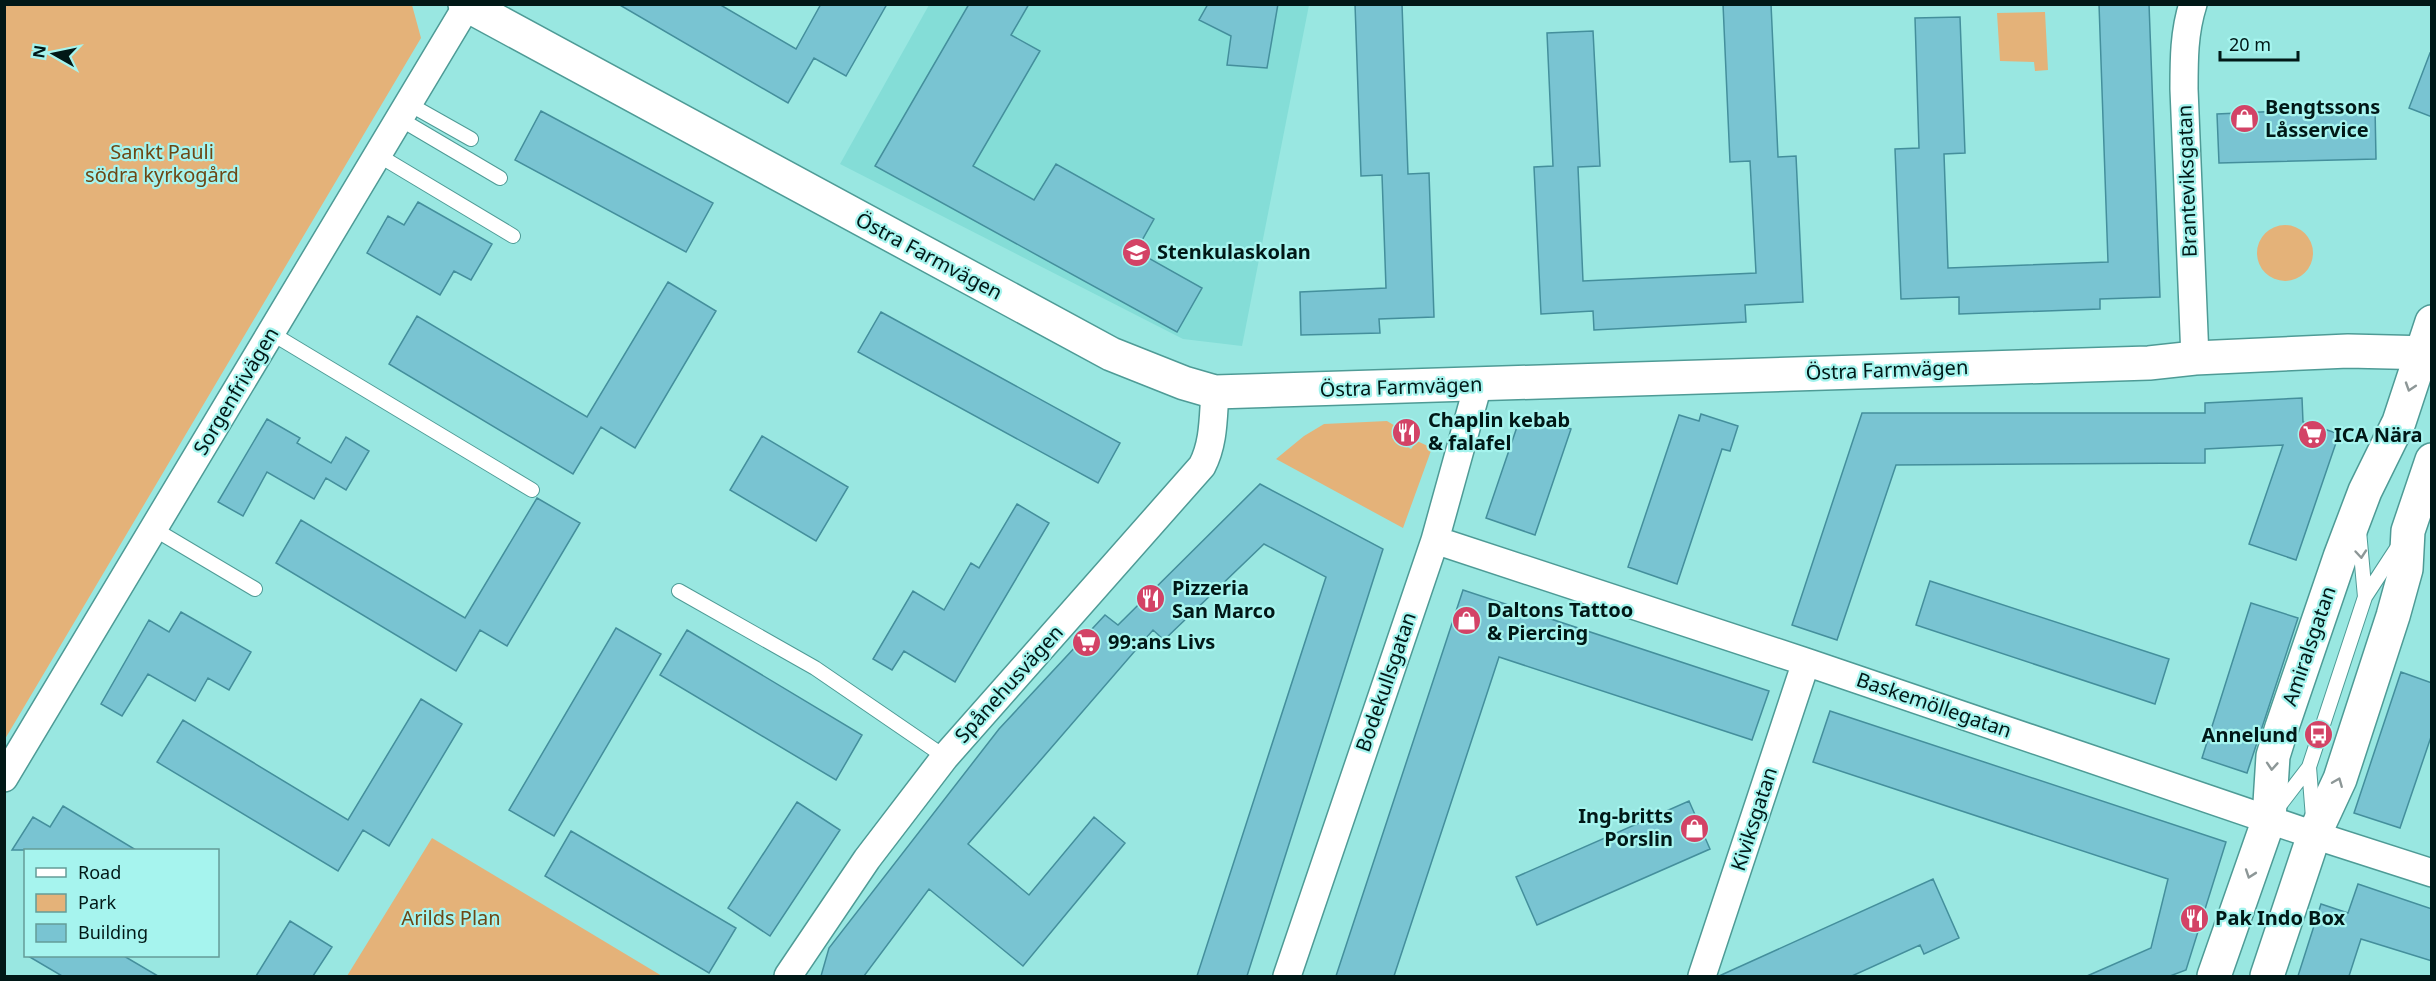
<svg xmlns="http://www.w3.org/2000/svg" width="2436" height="981" font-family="'Noto Sans',sans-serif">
	<rect width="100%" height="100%" fill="#99e7e1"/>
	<!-- built -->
	<path fill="#84ddd7" d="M929 5H1309L1242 346 1183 339 840 164Z"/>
	<!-- green -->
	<path fill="#e4b279" d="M5 4 412 5 421 38 5 739Z
		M2045 12 2048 70 2035 71 2034 62 2000 61 1997 13Z
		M2257 253a28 28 0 1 1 56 0a28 28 0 1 1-56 0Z
		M1387 421 1397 427 1392 438 1411 449 1417 441 1432 448 1403 528 1276 459 1304 436 1324 424Z
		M432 838 662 976H347Z"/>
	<!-- building -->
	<path fill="#79c4d2" stroke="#448f9c" stroke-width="1.5" d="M618 4H719L796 49 821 4H887L846 76 814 58 788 103Z
		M969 4H1029L1011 35 1040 51 973 166 1034 200 1056 164 1154 219 1136 251 1202 288 1177 332 875 166Z
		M1208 4H1278L1267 68 1227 65 1231 36 1199 20Z
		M1355 4H1402L1408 174 1429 173 1434 317 1379 319 1380 333 1301 335 1300 292 1386 288 1382 175 1361 176Z
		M1723 4H1771L1778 157 1796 156 1803 302 1745 305 1746 322 1594 330 1593 311 1541 314 1534 167 1553 166 1547 33 1593 31 1600 166 1578 167 1583 281 1756 273 1750 161 1730 162Z
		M2099 4H2149L2160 297 2100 299V309L1959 314V297L1901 299 1895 149 1919 148 1915 18 1960 17 1965 153 1944 154 1948 268 2108 262Z
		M2430 53 2432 54V117L2409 108Z
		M2375 107 2376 159 2219 163 2217 114Z
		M541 111 713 203 686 252 515 160Z
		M418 202 492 244 471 280 454 271 440 295 367 253 388 216 404 225Z
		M668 282 716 311 635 448 601 427 573 474 389 364 417 316 587 417Z
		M881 312 1120 443 1098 483 858 352Z
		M2302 398 2303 422 2339 434 2296 560 2249 544 2283 445 2205 449V463L1896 465 1837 640 1792 625 1862 413H2205V403Z
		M1701 414 1738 426 1730 451 1722 449 1677 584 1628 567 1679 415 1699 421Z
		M1541 418 1571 429 1535 535 1486 518 1519 421 1537 427Z
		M267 419 300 438 297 443 331 463 346 437 369 451 346 490 326 478 314 499 267 472 243 516 218 502Z
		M762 436 848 487 816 541 730 490Z
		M1260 484 1383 549 1247 976H1197L1326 577 1264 544 1164 640 1153 630 968 844 1029 895 1094 817 1125 843 1023 966 929 889 864 976H821L829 948 999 729 1105 615 1118 625Z
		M537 498 580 523 507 646 480 630 456 671 276 563 301 520 465 618Z
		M1017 504 1049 523 955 682 904 651 892 670 873 659 913 591 944 610 971 563 979 568Z
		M1930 581 2169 659 2155 704 1916 625Z
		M1463 590 1769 691 1752 740 1499 657 1394 976H1336Z
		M2251 603 2298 618 2247 773 2202 758Z
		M181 612 251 652 229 690 208 678 195 701 148 674 122 716 101 704 149 620 169 632Z
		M616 628 661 654 554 836 509 810Z
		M687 630 862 735 836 780 660 675Z
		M2401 672 2432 683V734L2400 828 2354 813Z
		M421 699 462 724 389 846 363 830 338 871 157 762 183 720 348 820Z
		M1830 711 2226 842 2186 970 2170 976H2087L2151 948 2168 879 1813 762Z
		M1689 801 1710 849 1537 925 1516 877Z
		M797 802 840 830 770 936 728 908Z
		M63 806 136 850H12L33 817 50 827Z
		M571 831 736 928 709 973 545 876Z
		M1933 879 1959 938 1924 954 1920 945 1852 976H1719Z
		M2358 884 2432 909V961L2361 939 2349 976H2298L2321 904 2348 913Z
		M290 921 332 947 313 976H256Z
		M28 956H124L158 976H62Z"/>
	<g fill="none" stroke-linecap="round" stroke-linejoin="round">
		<defs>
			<path id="service" d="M409 104 471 139
				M400 119 500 178
				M378 155 513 236
				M271 333 532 490
				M154 529 255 589
				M2359 531 2365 597
				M679 591 815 668 945 757
				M2309 767 2313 818
				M2276 810 2309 767 2365 597 2399 545"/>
			<path id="minor" d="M2193 4C2184 32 2184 60 2184 89L2195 358
				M1435 540 1806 662 2314 835 2432 873
				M4 778 468 4
				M788 976 867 859 945 757 1202 466C1214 443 1213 418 1215 392
				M1287 976 1435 540 1478 385
				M1702 976 1806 662"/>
			<path id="tertiary" d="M465 4 1111 354 1184 383 1215 392C1526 384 1837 371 2149 363L2195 358 2348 351 2432 353"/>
			<path id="secondary" d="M2214 976 2269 819 2273 756 2282 727 2340 557 2365 491 2399 422 2432 322
				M2267 976 2314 835 2340 779 2393 616 2406 569 2408 531 2432 460"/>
		</defs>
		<!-- service casing -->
		<use href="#service" stroke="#4e9b96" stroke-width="16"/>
		<!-- minor casing -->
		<use href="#minor" stroke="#4e9b96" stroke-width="30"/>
		<!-- tertiary casing -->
		<use href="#tertiary" stroke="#4e9b96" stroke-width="36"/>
		<!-- secondary casing -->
		<use href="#secondary" stroke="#4e9b96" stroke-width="36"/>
		<!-- service -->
		<use href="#service" stroke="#fff" stroke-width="14"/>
		<!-- minor -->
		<use href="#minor" stroke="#fff" stroke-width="27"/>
		<!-- tertiary -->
		<use href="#tertiary" stroke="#fff" stroke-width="33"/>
		<!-- secondary -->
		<use href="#secondary" stroke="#fff" stroke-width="33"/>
	</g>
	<!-- one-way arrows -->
	<defs><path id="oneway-chevron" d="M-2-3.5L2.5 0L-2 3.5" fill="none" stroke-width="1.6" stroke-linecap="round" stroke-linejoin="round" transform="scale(1.5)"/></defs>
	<g stroke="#8d9797">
		<use href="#oneway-chevron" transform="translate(2410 387) rotate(108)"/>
		<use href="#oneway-chevron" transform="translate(2361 554) rotate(85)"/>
		<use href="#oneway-chevron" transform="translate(2272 766) rotate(94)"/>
		<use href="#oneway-chevron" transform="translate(2338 782) rotate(-68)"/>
		<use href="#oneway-chevron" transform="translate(2250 874) rotate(109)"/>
	</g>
	<!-- icons -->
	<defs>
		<symbol id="shop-disc" viewBox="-11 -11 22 22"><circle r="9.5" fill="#d34366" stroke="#a6f4ee"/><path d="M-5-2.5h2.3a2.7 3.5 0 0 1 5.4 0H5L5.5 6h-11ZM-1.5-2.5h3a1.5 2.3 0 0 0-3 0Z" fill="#fff"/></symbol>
		<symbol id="school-disc" viewBox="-11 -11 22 22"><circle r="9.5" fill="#d34366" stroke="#a6f4ee"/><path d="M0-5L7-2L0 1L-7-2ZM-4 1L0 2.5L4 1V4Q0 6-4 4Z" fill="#fff"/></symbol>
		<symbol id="restaurant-disc" viewBox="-11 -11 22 22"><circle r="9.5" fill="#d34366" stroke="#a6f4ee"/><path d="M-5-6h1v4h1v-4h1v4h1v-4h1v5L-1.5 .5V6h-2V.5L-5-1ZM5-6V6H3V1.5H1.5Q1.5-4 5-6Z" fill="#fff"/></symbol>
		<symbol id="supermarket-disc" viewBox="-11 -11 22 22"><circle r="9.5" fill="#d34366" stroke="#a6f4ee"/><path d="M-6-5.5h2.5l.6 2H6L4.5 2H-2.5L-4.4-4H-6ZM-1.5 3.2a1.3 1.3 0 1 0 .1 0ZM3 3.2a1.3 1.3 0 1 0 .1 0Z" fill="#fff"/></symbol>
		<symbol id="bus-disc" viewBox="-11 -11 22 22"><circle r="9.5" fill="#d34366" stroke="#a6f4ee"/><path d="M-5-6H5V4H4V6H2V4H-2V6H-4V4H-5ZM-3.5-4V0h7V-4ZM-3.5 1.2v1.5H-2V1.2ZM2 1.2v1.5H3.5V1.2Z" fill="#fff"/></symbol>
	</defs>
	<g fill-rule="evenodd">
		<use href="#shop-disc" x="2228" y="102" width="33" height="33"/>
		<use href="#school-disc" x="1120" y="236" width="33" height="33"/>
		<use href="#restaurant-disc" x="1390" y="416" width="33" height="33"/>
		<use href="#supermarket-disc" x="2296" y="418" width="33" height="33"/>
		<use href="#restaurant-disc" x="1134" y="582" width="33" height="33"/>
		<use href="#shop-disc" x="1450" y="604" width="33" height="33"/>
		<use href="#supermarket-disc" x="1070" y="626" width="33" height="33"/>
		<use href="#bus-disc" x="2302" y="718" width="33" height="33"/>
		<use href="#shop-disc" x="1678" y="812" width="33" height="33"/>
		<use href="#restaurant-disc" x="2178" y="902" width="33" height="33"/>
	</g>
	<g text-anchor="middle" stroke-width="4.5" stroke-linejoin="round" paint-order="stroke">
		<!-- poi labels -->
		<g font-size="20" font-weight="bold" fill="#011817" stroke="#a6f4ee" text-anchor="start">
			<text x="2265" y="114">Bengtssons<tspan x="2265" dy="23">Låsservice</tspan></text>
			<text x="1157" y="259">Stenkulaskolan</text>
			<text x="1428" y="427">Chaplin kebab<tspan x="1428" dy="23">&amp; falafel</tspan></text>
			<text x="2334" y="442">ICA Nära</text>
			<text x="1172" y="595">Pizzeria<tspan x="1172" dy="23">San Marco</tspan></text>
			<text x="1487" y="617">Daltons Tattoo<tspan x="1487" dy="23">&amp; Piercing</tspan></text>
			<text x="1108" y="649">99:ans Livs</text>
			<text x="2298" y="742" text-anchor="end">Annelund</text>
			<text x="1673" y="823" text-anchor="end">Ing-britts<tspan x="1673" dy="23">Porslin</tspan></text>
			<text x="2215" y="925">Pak Indo Box</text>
		</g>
		<!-- park labels -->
		<g font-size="20" fill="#6c4715" stroke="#a6f4ee">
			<text x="162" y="159">Sankt Pauli<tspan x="162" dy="23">södra kyrkogård</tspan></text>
			<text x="451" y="925">Arilds Plan</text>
		</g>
		<!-- street labels -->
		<g font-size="20" fill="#011817" stroke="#a6f4ee">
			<text transform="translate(2187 181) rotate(-92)" y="7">Branteviksgatan</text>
			<text transform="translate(929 256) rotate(28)" y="7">Östra Farmvägen</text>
			<text transform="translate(1887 370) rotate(-2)" y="7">Östra Farmvägen</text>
			<text transform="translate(1401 387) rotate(-2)" y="7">Östra Farmvägen</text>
			<text transform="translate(236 391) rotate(-59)" y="7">Sorgenfrivägen</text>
			<text transform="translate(2309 646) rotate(-71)" y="7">Amiralsgatan</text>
			<text transform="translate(1386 682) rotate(-71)" y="7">Bodekullsgatan</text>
			<text transform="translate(1009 684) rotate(-48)" y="7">Spånehusvägen</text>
			<text transform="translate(1934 705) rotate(19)" y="7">Baskemöllegatan</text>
			<text transform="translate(1754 819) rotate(-72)" y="7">Kiviksgatan</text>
		</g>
	</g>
	<!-- border -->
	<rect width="2436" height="981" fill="none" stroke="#011817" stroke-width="12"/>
	<!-- legend -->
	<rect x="24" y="849" width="195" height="108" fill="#a6f4ee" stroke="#649c98" stroke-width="1.5"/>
	<rect x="36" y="868" width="30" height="9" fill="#ffffff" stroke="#649c98" stroke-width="1.5"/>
	<text x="78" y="879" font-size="18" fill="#011817">Road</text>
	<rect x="36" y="894" width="30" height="18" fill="#e4b279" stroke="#649c98" stroke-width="1.5"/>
	<text x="78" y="909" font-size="18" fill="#011817">Park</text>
	<rect x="36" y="924" width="30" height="18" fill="#79c4d2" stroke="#649c98" stroke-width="1.5"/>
	<text x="78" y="939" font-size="18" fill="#011817">Building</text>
	<!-- north arrow -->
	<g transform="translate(54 54) rotate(279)" stroke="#a6f4ee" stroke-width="4.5" paint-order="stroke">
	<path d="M0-4.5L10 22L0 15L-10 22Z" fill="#011817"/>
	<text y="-9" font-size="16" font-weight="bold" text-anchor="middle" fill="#011817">N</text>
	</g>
	<!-- scale -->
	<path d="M2220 51v9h78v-9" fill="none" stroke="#011817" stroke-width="3"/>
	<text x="2229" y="51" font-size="18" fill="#011817" stroke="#a6f4ee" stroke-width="4.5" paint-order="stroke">20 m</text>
</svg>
